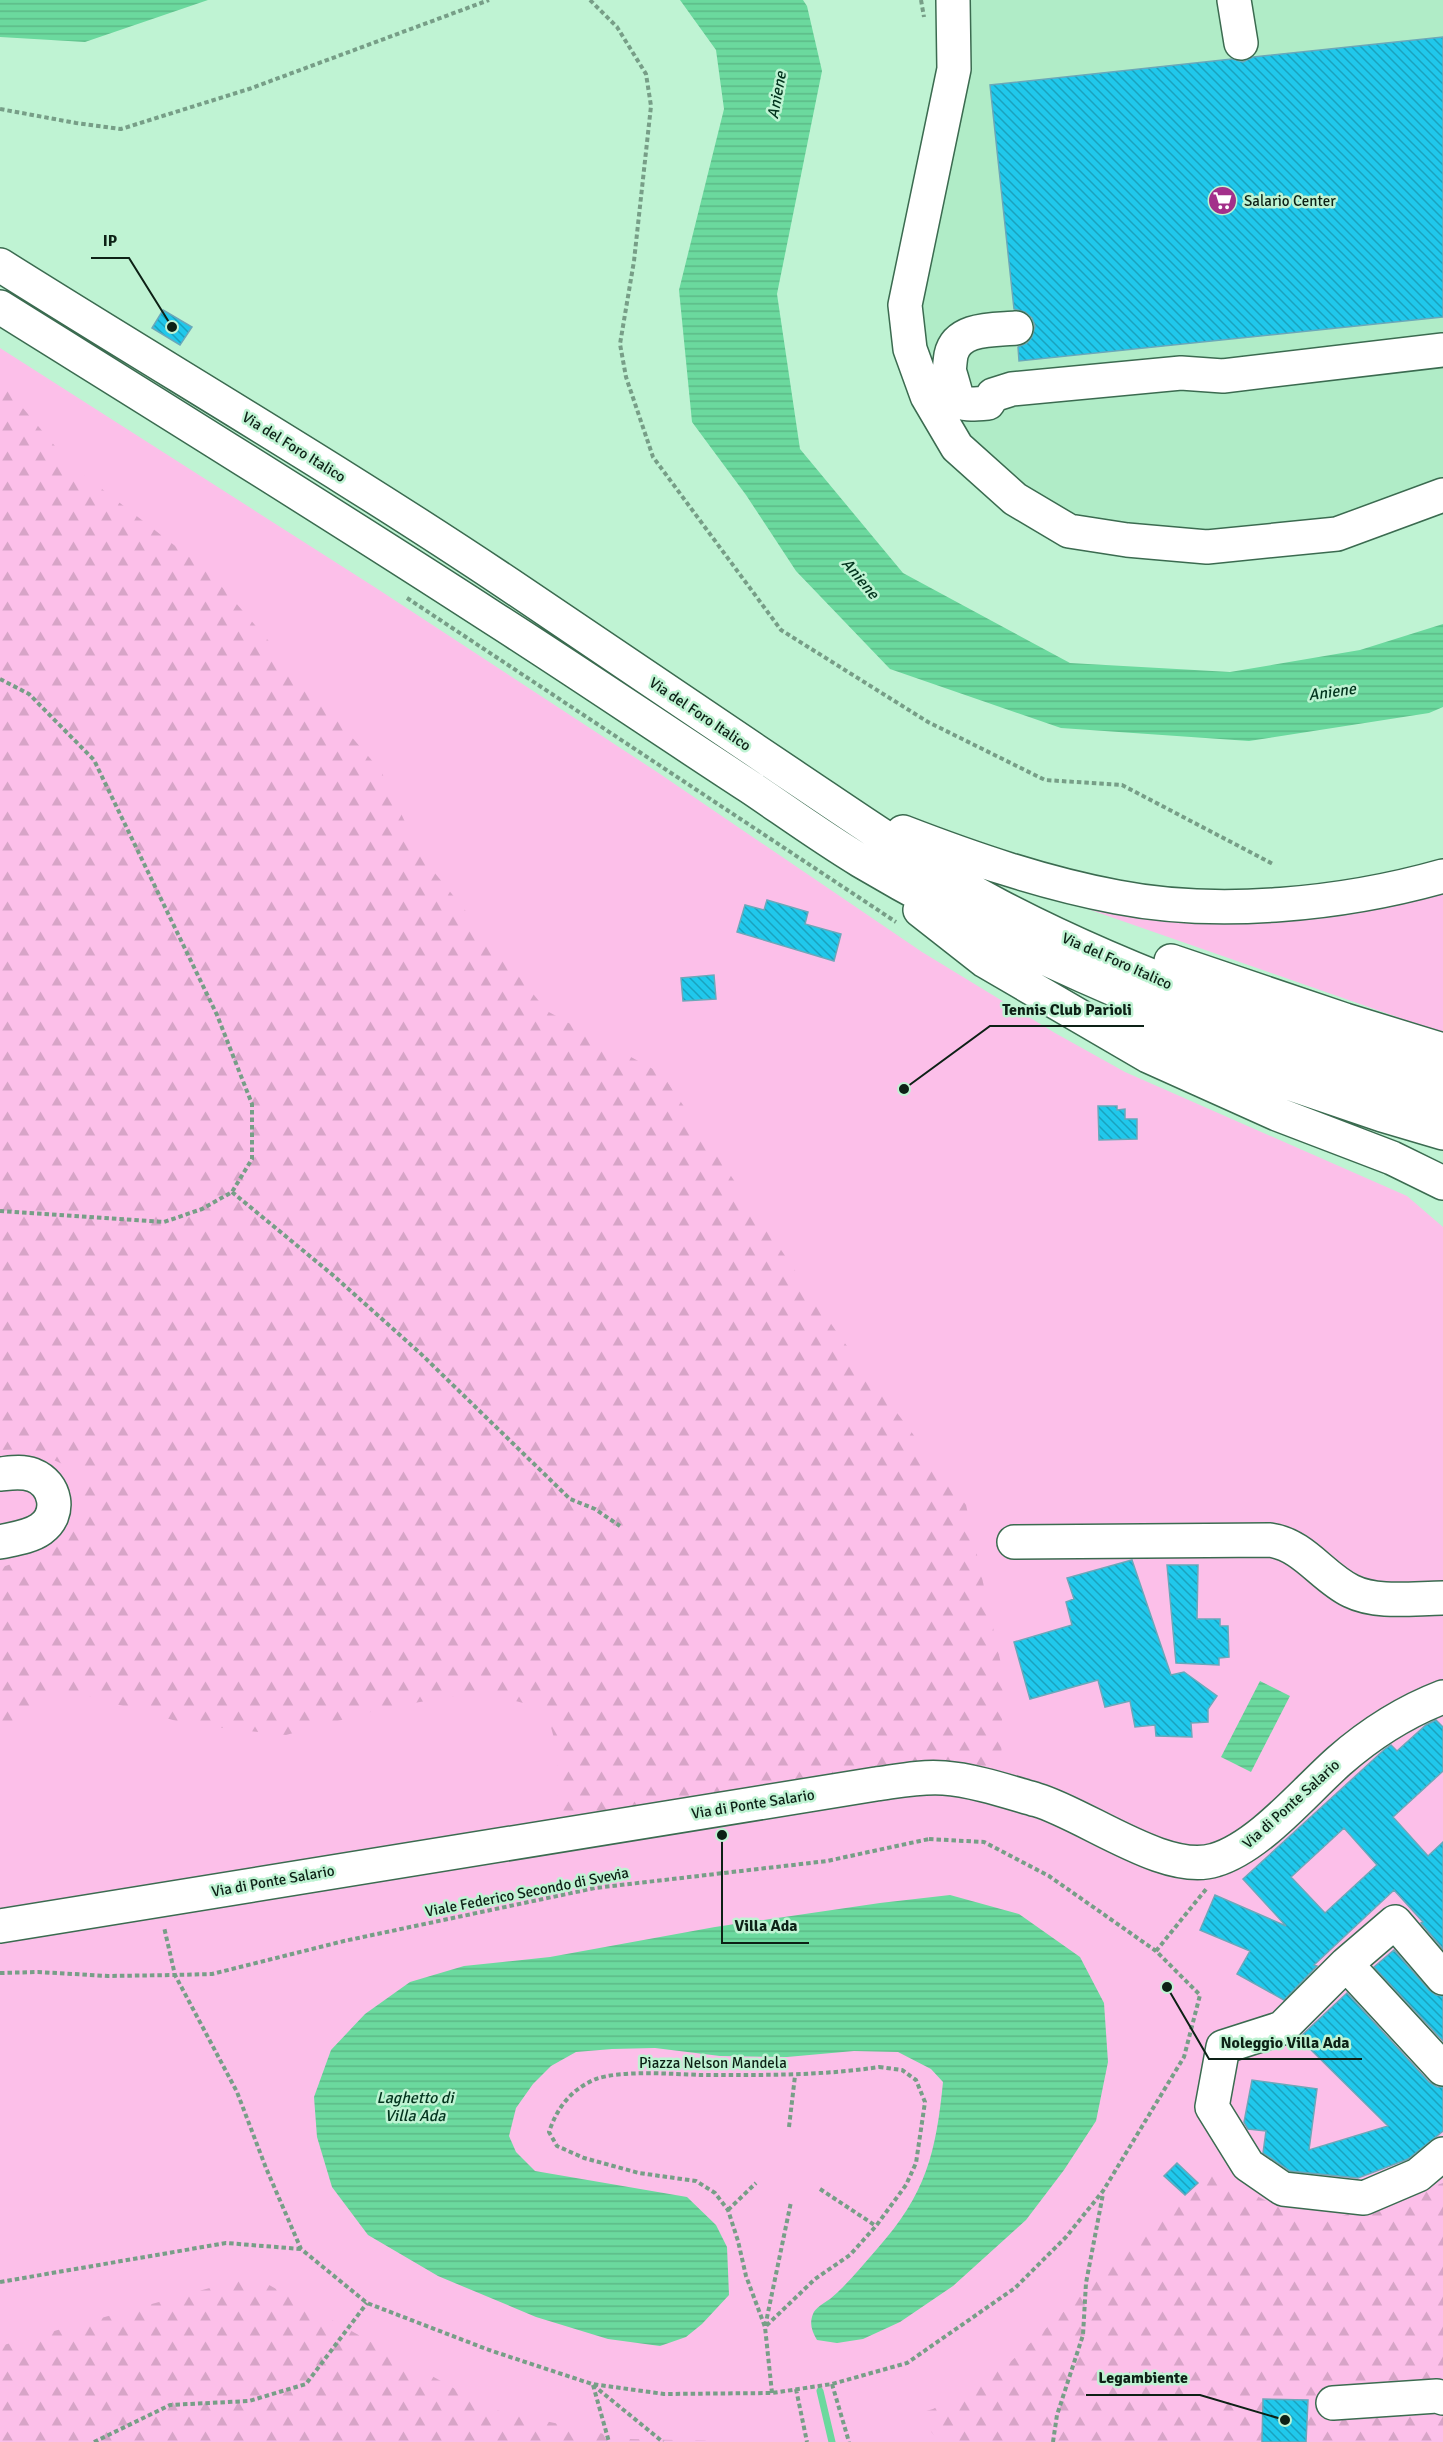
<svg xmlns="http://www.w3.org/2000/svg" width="1443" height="2442" font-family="Signika,sans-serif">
	<defs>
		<pattern id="forest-firs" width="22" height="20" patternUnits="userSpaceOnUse" patternTransform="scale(1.5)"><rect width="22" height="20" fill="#fcbfe9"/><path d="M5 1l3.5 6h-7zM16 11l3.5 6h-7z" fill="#d7a4c7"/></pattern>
		<pattern id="water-rules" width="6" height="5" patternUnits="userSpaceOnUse" patternTransform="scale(1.5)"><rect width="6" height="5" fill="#6bd99e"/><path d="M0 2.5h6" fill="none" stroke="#5cba87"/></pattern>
		<pattern id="building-back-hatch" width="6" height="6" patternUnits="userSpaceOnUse" patternTransform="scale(1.5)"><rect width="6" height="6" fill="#20c8ec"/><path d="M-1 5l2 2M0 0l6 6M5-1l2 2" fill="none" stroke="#1aa2be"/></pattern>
	</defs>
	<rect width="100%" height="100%" fill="#bff3d3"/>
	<!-- built -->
	<path fill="#b0ecc7" d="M935 0H1443V505L1207 553 1006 500 904 351 895 297 898 253 936 79 938 31Z"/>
	<!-- green -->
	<path fill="#fcbfe9" d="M0 348 376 588 657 772 922 952 1055 1033 1125 1072 1407 1196 1443 1227V2442H0Z
		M1443 888V1033L1085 908 1208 918Z"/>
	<!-- forest -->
	<path fill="url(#forest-firs)" d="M0 381 71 465 210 573 381 771 421 856 547 1011 662 1074 838 1334 966 1505 1003 1673 1001 1774 958 1763H936L638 1813 558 1819 557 1749 546 1709 482 1692 389 1707 286 1735 187 1724 52 1686 2 1730 0 1736V1568L52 1549 84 1514 78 1471 29 1449 0 1450Z
		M1211 2173 1314 2225 1443 2183V2442H940L916 2414 933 2409 1006 2366Z
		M253 2276 491 2409 627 2439 783 2442H0V2346Z"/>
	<!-- water -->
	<path fill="url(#water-rules)" d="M0 0H208L85 42 0 37Z
		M680 0H803L807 6 822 71 777 294 800 449 903 573 1070 663 1230 672 1360 650 1443 624V707L1429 713 1249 741 1061 728 890 669 796 571 746 495 692 422 679 290 724 109 716 50Z
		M1260 1681 1290 1696 1251 1772 1221 1757Z
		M950 1895 1019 1914 1080 1957 1104 2003 1108 2062 1096 2121 1064 2170 1026 2220 953 2286 900 2322 863 2339 837 2343 817 2340C812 2331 809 2324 813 2314 815 2308 824 2303 830 2299 847 2285 862 2266 877 2249 926 2194 936 2153 943 2082L931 2069 898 2052 854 2051 787 2057 720 2056 655 2048 612 2049 576 2052 551 2066 533 2084 516 2108 509 2136 516 2152 535 2171 687 2197 716 2225 727 2247 729 2295 702 2324 686 2337 660 2346 608 2339 536 2317 438 2276 368 2235 332 2187 317 2137 314 2097 331 2050 365 2014 410 1982 464 1966 550 1957 715 1927 880 1903Z"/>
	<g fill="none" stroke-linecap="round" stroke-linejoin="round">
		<!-- stream -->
		<path stroke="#6bd99e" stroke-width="7" d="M820 2391 832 2442"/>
	</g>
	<!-- building -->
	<path fill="url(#building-back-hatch)" stroke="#6aa8ba" stroke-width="1.5" fill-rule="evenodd" d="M1443 37V317L1019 361 1018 347 1027 343 1032 337 1035 326 1032 318 1025 312 1014 309 990 85 1232 59 1243 62 1253 57Z
		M163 310 192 327 180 345 152 328Z
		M767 900 808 912 805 924 841 934 834 961 737 932 745 905 764 910Z
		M714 975 716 999 683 1001 681 978Z
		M1098 1106H1117V1110L1125 1109V1119H1137V1139L1099 1140Z
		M1132 1560 1171 1675 1184 1672 1217 1696 1208 1709V1722L1191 1723 1192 1737 1156 1736 1155 1725 1135 1727 1130 1701 1105 1707 1098 1680 1030 1699 1014 1642 1072 1625 1066 1602 1074 1599 1067 1578Z
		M1167 1565H1198L1197 1619H1220V1626H1228L1229 1657 1219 1658V1665L1176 1663Z
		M1436 1720 1443 1727V1771L1393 1817 1428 1856 1443 1842V1949L1421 1923 1423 1922 1394 1890 1314 1965 1317 1966 1284 2000 1237 1974 1250 1951 1200 1930 1215 1895 1286 1926 1243 1879 1385 1749 1391 1745 1397 1751 1426 1725ZM1344 1828 1377 1865 1325 1913 1291 1877Z
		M1394 1950 1429 1990 1436 1995 1443 1996V2041L1374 1967Z
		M1347 1993 1429 2082 1437 2087H1443V2131L1408 2159 1358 2178 1290 2171 1263 2153 1266 2131 1248 2129 1244 2122 1252 2080 1317 2089 1309 2150 1388 2126 1299 2038Z
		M1177 2163 1198 2183 1185 2195 1164 2176Z
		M1263 2399 1308 2400 1306 2442H1262Z"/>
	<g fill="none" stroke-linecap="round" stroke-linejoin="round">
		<defs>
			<path id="minor" d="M953 0 954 69 905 305 910 349 927 396 957 447 1015 499 1069 531 1127 540 1207 547 1337 534 1443 495
				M1234 0 1241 43
				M950 373C960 404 953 406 988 403L993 395 1012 389 1181 373 1223 376 1443 350
				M947 393C949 381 949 367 951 355 957 327 994 330 1016 328
				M0 1474C11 1473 22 1471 33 1475 56 1484 62 1514 41 1529 30 1537 13 1539 0 1542
				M1014 1542 1270 1540C1304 1545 1322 1577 1351 1591 1377 1604 1415 1598 1443 1598
				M0 1926 876 1784C898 1781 922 1776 944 1778 973 1780 1009 1792 1037 1800 1085 1814 1166 1876 1215 1860 1259 1847 1304 1792 1339 1761 1371 1733 1404 1712 1443 1697
				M1346 1964 1282 2028 1223 2047 1212 2107 1248 2165 1283 2189 1364 2198 1418 2175 1443 2154
				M1443 1978 1395 1922 1346 1964 1443 2069
				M1333 2403 1437 2396 1443 2398"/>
			<path id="highway" d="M0 265C170 372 343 473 510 585 602 647 695 710 787 772 856 818 925 867 999 906 1140 980 1291 1029 1443 1076
				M0 307C165 410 330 512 493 618 579 673 664 731 750 787 787 812 823 838 861 861 1042 968 1240 1048 1443 1104
				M903 832C973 859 1043 883 1117 897 1219 917 1344 904 1443 876
				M920 910 985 961 1148 1056 1277 1114 1392 1158 1443 1183
				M1171 961 1345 1020 1443 1050
				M1128 1024 1212 1057 1382 1115 1443 1133"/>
		</defs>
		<!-- minor casing -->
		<use href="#minor" stroke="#3b6b50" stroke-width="36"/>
		<!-- highway casing -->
		<use href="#highway" stroke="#3b6b50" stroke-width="36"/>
		<!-- path -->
		<path stroke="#779e87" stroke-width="4" stroke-dasharray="4.5 3" stroke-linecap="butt" d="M590 0 617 27 646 74 651 106 634 261 620 344 626 377 653 457 781 630 928 722 1045 780 1122 785 1273 864
			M921 0 924 17
			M0 109 76 123 121 129 249 89 489 0
			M407 598 896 922
			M0 679 29 694 94 760 217 1015 252 1104V1159L232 1192 202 1209 164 1222 0 1211
			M232 1192 334 1276 419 1352 570 1499 595 1509 620 1526
			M929 1839 984 1842 1049 1876 1156 1951 1200 1995 1184 2057 1103 2191 1066 2237 1015 2288 907 2363 832 2384 772 2393 664 2394 592 2384 489 2350 367 2303 301 2249 266 2168 237 2092 175 1975 212 1974 344 1941 595 1888 827 1861Z
			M1156 1951 1207 1888
			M0 1973 38 1972 108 1976 175 1975 164 1927
			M879 2067 902 2070 916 2080 925 2102 916 2163 906 2185 876 2226 850 2255 815 2279 765 2327 746 2276 738 2241 728 2210 715 2193 696 2181 639 2173 584 2158 557 2146 549 2132C557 2108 571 2089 596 2079 621 2070 673 2074 701 2075 761 2075 820 2076 879 2067Z
			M789 2127 795 2076
			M820 2189 876 2226
			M728 2210 756 2183
			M0 2282 226 2243 301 2249
			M832 2384 849 2442
			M593 2385 663 2442
			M593 2385 609 2442
			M796 2389 807 2442
			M772 2393 765 2327 791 2202
			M94 2442 170 2405 249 2401 306 2384 367 2303
			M1053 2442 1057 2415 1083 2335 1086 2283 1103 2194"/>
		<!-- minor -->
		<use href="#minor" stroke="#fff" stroke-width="33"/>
		<!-- highway -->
		<use href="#highway" stroke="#fff" stroke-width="33"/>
	</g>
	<!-- icons -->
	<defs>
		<symbol id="supermarket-disc" viewBox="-11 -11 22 22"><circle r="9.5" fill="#a3308a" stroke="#bff3d3"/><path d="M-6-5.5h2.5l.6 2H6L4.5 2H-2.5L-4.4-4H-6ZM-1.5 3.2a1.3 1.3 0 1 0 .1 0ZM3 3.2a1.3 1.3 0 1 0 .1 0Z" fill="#fff"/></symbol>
	</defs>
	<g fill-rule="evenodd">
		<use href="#supermarket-disc" x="1206" y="184" width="33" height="33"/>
	</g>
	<g text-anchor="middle" stroke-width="5" stroke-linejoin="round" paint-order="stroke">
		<!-- poi labels -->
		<g font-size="15" fill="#0d2116" stroke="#bff3d3" text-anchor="start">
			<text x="1244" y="206">Salario Center</text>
		</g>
		<!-- street labels -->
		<g font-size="15" fill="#0d2116" stroke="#bff3d3">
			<text transform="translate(294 447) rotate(32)" y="5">Via del Foro Italico</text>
			<text transform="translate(700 714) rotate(34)" y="5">Via del Foro Italico</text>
			<text transform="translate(1117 961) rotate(24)" y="5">Via del Foro Italico</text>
			<text transform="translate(753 1804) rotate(-9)" y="5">Via di Ponte Salario</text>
			<text transform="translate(1291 1804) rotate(-42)" y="5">Via di Ponte Salario</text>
			<text transform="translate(273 1881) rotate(-10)" y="5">Via di Ponte Salario</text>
			<text transform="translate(527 1892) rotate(-11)" y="5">Viale Federico Secondo di Svevia</text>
			<text x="713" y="2068">Piazza Nelson Mandela</text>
		</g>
		<!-- water labels -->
		<g font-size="16" font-style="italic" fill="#02331d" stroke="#bff3d3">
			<text transform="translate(776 95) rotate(-80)" y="6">Aniene</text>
			<text transform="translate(861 578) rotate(50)" y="6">Aniene</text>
			<text transform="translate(1332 691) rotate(-8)" y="6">Aniene</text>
			<text x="415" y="2103">Laghetto di<tspan x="415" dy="18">Villa Ada</tspan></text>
		</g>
	</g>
	<!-- callouts -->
	<path fill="none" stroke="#0d2116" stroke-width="2" d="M172 327L129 258H91M904 1089L990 1026H1144M722 1835L722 1943H809M1167 1987L1209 2059H1362M1285 2420L1200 2395H1086"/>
	<g fill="#0d2116" stroke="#bff3d3" stroke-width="2">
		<circle cx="172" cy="327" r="6"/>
		<circle cx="904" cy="1089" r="6"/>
		<circle cx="722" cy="1835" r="6"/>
		<circle cx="1167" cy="1987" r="6"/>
		<circle cx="1285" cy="2420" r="6"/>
	</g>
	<g font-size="16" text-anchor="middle" font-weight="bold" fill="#0d2116" stroke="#bff3d3" stroke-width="5" stroke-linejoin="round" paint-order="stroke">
		<text x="110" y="246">IP</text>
		<text x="1067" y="1015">Tennis Club Parioli</text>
		<text x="766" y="1931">Villa Ada</text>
		<text x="1285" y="2048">Noleggio Villa Ada</text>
		<text x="1143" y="2383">Legambiente</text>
	</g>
</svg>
